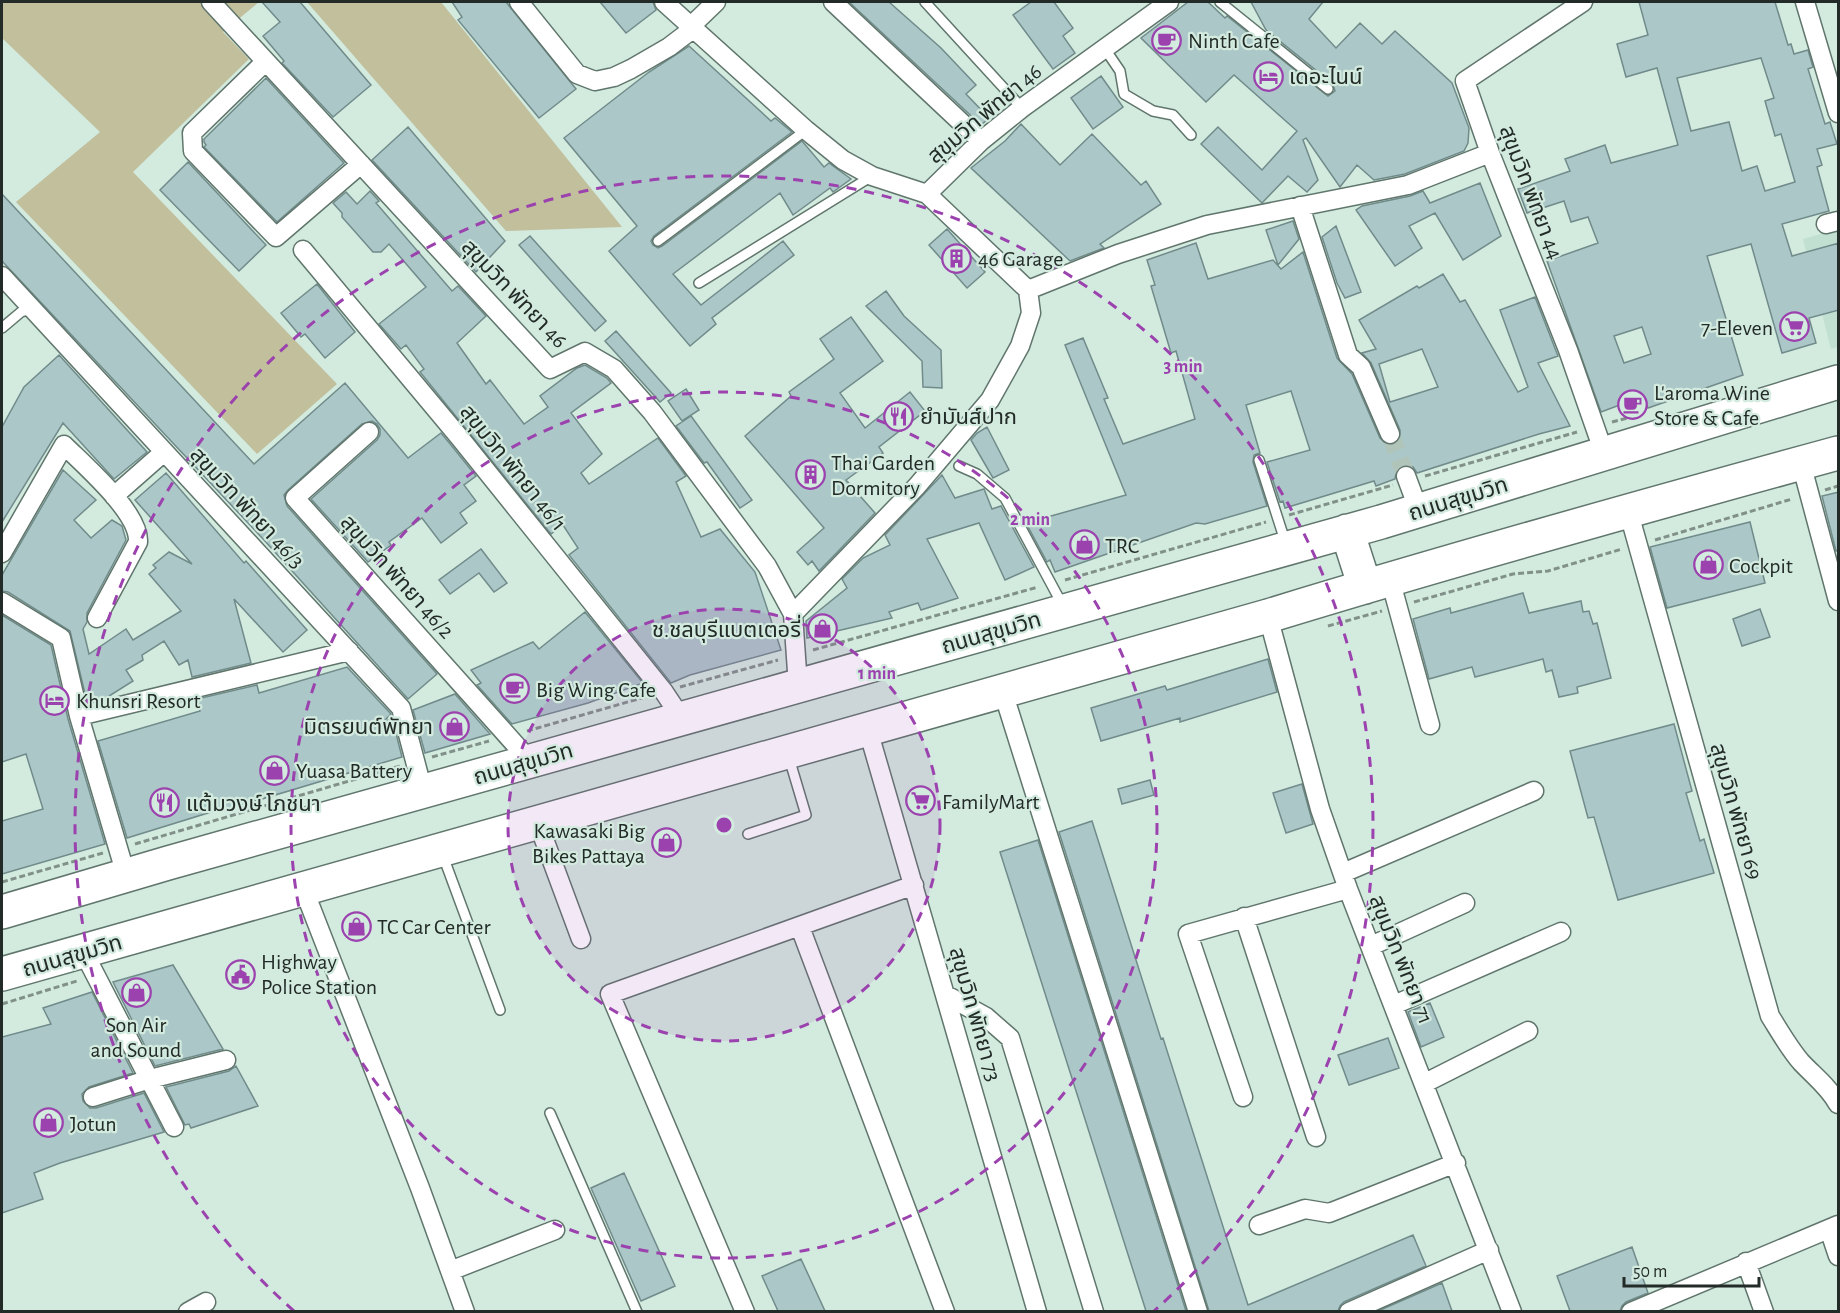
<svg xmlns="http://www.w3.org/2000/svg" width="1840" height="1313" font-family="'Alegreya Sans','Noto Sans Thai',sans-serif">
	<rect width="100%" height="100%" fill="#d3eadf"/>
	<!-- built -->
	<path fill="#c1e0d2" d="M1838 229V347L1831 349 1803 239Z"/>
	<!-- green -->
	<path fill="#c1bf9c" d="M2 2H259L223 32 249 59 133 172 337 384 257 454 16 202 100 132 2 38Z
		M307 2H441L622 227 506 231Z"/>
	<!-- building -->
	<path fill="#acc7c7" stroke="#718b8b" stroke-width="1.5" fill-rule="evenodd" d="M262 2H300L371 85 333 117 282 63 284 61 263 36 280 22Z
		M452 2H506L576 89 539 118 458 20 462 17Z
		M600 2H653L656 10 626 33Z
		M849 2H889L941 48 976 85 966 94 989 118 981 125Z
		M1031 2H1054L1073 28 1063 36 1075 53 1053 69 1013 15Z
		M1188 2H1208L1225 18 1227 16 1328 96 1335 91 1333 84 1266 30 1251 2H1323L1309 19 1336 48 1360 23 1382 44 1395 31 1452 83 1469 128 1468 143 1464 151 1405 174 1374 180 1357 165 1340 187 1306 138 1303 140 1318 180 1307 192 1288 176 1262 203 1201 144 1218 127 1262 170 1297 131 1234 75 1206 102 1141 38Z
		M1639 2H1775L1788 45 1791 44 1794 54 1808 50 1813 67 1808 69 1825 124 1830 122 1837 144 1817 149 1822 165 1817 167 1829 211 1782 224 1792 256 1839 243V310L1809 318 1816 343 1782 353 1751 244 1707 256 1743 375 1648 408 1647 406 1629 413 1625 403 1601 412 1547 261 1598 243 1588 217 1571 222 1564 201 1527 213 1518 189 1570 171 1565 159 1605 145 1611 163 1678 145 1657 68 1626 77 1617 44 1648 35ZM1761 58 1774 98 1765 101 1775 136 1781 134 1795 182 1765 191 1757 166 1742 171 1729 122 1691 131 1677 78ZM1642 327 1651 354 1624 363 1614 336Z
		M689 46 771 121 775 118 792 132 654 236 651 241 653 245 658 248 662 246 802 141 824 167 829 163 851 179 833 192 830 188 793 215 780 193 673 274 701 305 783 241 794 255 712 318 716 324 690 346 609 251 637 226 564 138 649 72Z
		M1101 76 1123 107 1093 129 1071 98Z
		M266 78 344 163 277 222 204 147 206 145 204 142V139Z
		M1021 124 1060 165 1092 134 1141 185 1146 181 1161 204 1100 244 1104 248 1070 261 971 168 1005 141Z
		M408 127 505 241 476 272 372 160Z
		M188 162 266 245 239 271 160 190Z
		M1480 183 1501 236 1463 260 1435 213 1409 226 1422 248 1395 266 1356 210 1362 206 1410 196 1423 191 1430 203Z
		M370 191 379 201 376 203 452 291 458 286 486 316 457 343 486 384 490 380 524 424 548 407 540 396 577 368 585 365 607 378 611 383 571 413 602 454 581 473 589 484 658 438 686 476 676 482 701 537 720 529 755 572 781 650 690 675 671 683 569 555 578 548 563 525 551 534 420 372 424 369 406 345 401 349 379 324 426 287 389 244 381 252H373L342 217V213L333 203 346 192 357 204Z
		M2 194 254 464 345 383 408 458 441 433 451 445 476 476 464 485 476 501 460 513 467 523 441 543 422 518 389 542 391 545 368 562 311 499 377 440 380 435V429L377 424 372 421 362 424 288 490 284 495 287 506 437 674 408 699 264 540 2 261Z
		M1293 221 1299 239 1278 265 1266 230Z
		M1336 226 1361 292 1345 298 1337 283 1322 237Z
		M947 229 985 272 967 288 929 245Z
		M530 236 606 321 595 331 519 245Z
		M1196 243 1208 279 1273 260 1281 269 1303 252 1337 358 1352 374 1380 438 1388 445 1399 441 1400 430 1371 363 1362 353 1376 349 1359 320 1417 286 1419 288 1443 274 1460 302 1465 300 1518 392 1528 387 1500 310 1535 297 1558 356 1538 363 1570 426 1539 434 1417 473 1413 467 1403 465 1397 469 1395 479 1376 486 1374 481 1285 508 1283 501 1280 502 1267 462 1310 450 1291 391 1246 405 1260 453 1254 455 1253 462 1267 506 1205 524 1196 523 1055 572 1050 560 1047 562 1026 523 1126 495 1065 345 1083 338 1108 398 1104 399 1123 444 1195 419 1176 351 1171 353 1151 286 1155 285 1147 260ZM1422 349 1438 387 1390 402 1379 364Z
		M317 284 355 332 325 358 305 334 301 337 281 313Z
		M886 291 904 316 941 350 942 388 923 387 922 361 866 306Z
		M851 317 883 361 840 393 865 428 910 392 925 411 879 447 883 453 846 480 875 513 819 571 812 561 808 565 797 552 824 528 745 436 791 396 789 392 834 359 820 339Z
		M616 331 671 393 660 402 605 341Z
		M59 355 147 452 114 479 63 423 2 522V427L24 387Z
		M686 389 699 410 682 421 668 401Z
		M691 416 752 500 740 508 707 462 704 463 676 426Z
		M987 427 1009 470 993 478 971 440 977 433Z
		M63 470 96 500 74 520 91 538 112 520 122 526 126 540 87 613V622L83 629 89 654 126 629 133 640 181 611 149 574 156 568 153 565 169 552 192 564 135 500 166 473 244 563 246 561 307 630 283 652 234 599 251 663 192 677 188 660 179 665 164 641 142 655 143 660 126 670 133 681 106 698 87 702 70 631 8 592 2 591V575Z
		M942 475 955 498 984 489 992 509 1001 506 1034 567 1005 580 979 523 927 539 958 598 921 610 918 603 889 612 892 618 807 638 806 621 847 588 842 579 863 558 890 545 885 535Z
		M1839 492V550L1836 551 1822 496Z
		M1750 522 1765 583 1667 608 1650 547Z
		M481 549 507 583 494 592 479 573 450 594 439 580Z
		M1523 593 1529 613 1581 601 1583 612 1589 611 1593 624 1597 623 1611 678 1577 687 1578 693 1559 697 1552 670 1546 672 1543 659 1475 677 1472 667 1429 679 1413 619 1450 608 1451 613Z
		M1760 609 1770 637 1742 646 1733 619Z
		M585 612 643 683 588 703 512 724 477 685 481 683 471 670 533 642 539 649Z
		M2 615 51 645 68 719 105 844 2 874V821L43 809 26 754 2 762Z
		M1268 659 1277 692 1180 722V718L1101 741 1091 708 1165 686 1167 690Z
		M347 667 391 714 382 723 392 718 402 757 222 811 221 809 127 838 98 741 200 711 197 699 257 685 259 693Z
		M455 694 490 734 425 753 413 710Z
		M1674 724 1692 791 1686 793 1700 841 1704 839 1714 873 1618 900 1594 817 1588 818 1570 751Z
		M1150 780 1154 795 1122 804 1118 789Z
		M1302 784 1313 824 1286 833 1273 793Z
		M1092 821 1161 1039 1163 1038 1248 1305 1413 1235 1426 1266 1344 1302 1340 1306 1338 1311H1209L1059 832Z
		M1038 840 1186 1311H1146L1000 852Z
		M173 965 223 1049 155 1066 113 982Z
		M92 992 133 1073 89 1087 82 1094 83 1101 90 1108H96L144 1093 164 1132 60 1163 34 1173 43 1199 2 1213V1037L51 1024 43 1008Z
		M1430 1003 1444 1037 1421 1047 1408 1012Z
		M1388 1038 1399 1068 1349 1085 1338 1055Z
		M236 1066 258 1106 191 1128 189 1124 185 1125 166 1087 229 1071Z
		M624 1173 675 1286 641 1301 591 1188Z
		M1632 1247 1648 1293 1626 1302 1622 1306 1620 1311H1570L1557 1276Z
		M801 1259 825 1311H778L762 1276Z
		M1442 1283 1452 1311H1378Z"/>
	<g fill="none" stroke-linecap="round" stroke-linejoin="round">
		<!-- street-tunnel -->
		<path stroke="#b0c4ba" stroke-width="18" stroke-dasharray="18 9" stroke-linecap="butt" d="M1390 434 1406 476"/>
		<defs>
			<path id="lane" d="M925 2 1022 108
				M1220 2 1328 89
				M1105 49 1120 71 1124 94 1153 111 1173 115 1191 135
				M658 241 806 130
				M699 283 872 176
				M2 328 21 312 31 309
				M1259 460 1286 544
				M959 466 977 474 1005 498 1062 604
				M748 834 806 815 789 758
				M443 856 500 1010
				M550 1113 637 1312"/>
			<path id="street" d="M211 2 550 369 585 352 614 369 652 412 767 566 793 614 798 686
				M519 2 577 74 595 81 614 77 631 69 669 47 694 28
				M664 2 806 130 843 160 872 176 927 194
				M833 2 981 141
				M1583 2 1465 81 1490 153 1568 350 1604 453
				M1805 2 1838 113
				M691 26 716 2
				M265 62 192 133 193 151 276 237 361 164
				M1300 206 1348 355 1361 367 1390 434
				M1826 224 1838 221
				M303 250 460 438 664 692 682 719
				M2 276 401 708 423 791
				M1028 290 1118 254 1207 225 1408 185 1490 153
				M369 432 295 498 530 761
				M1801 463 1838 601
				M1406 476 1419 511
				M114 496 164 452
				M1628 510 1770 1016C1780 1032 1789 1048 1801 1062 1814 1076 1829 1087 1838 1104
				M2 553 64 445C84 465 140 513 138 542L97 618
				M1390 579 1430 725
				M2 602 61 638 79 716 126 875
				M793 614 917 486 990 400 1020 346 1031 313 1028 290 927 194 981 141 1022 108 1169 2
				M1268 616 1320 809 1348 889 1512 1312
				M1003 692 1198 1312
				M79 716 349 651
				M868 730 1037 1312
				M538 823 581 939
				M1343 873 1534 791
				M304 890 420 1188 465 1312
				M1244 917 1316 1137
				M800 927 945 1312
				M1371 946 1465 903
				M83 951 174 1127
				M946 995 986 1017 1010 1038 1094 1312
				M1394 1005 1561 932
				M1425 1083 1528 1031
				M93 1097 150 1079 226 1060
				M1243 1097 1188 934 1348 889
				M1259 1225 1305 1209 1329 1213 1456 1163
				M1829 1229 1838 1256
				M1746 1262 1764 1312
				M450 1271 555 1230
				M188 1312 206 1302
				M745 1312 610 994 914 885
				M1349 1312 1489 1250
				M1631 1312 1838 1225"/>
			<path id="highway" d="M1347 531 1365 587
				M2 912 168 863 1381 522 1838 382
				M2 974 1268 616C1457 558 1648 505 1838 453"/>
		</defs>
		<!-- lane casing -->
		<use href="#lane" stroke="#60766c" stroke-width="12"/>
		<!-- street casing -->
		<use href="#street" stroke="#60766c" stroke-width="21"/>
		<!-- highway casing -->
		<use href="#highway" stroke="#60766c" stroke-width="36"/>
		<!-- path -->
		<path stroke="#81918a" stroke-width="3" stroke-dasharray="6 3" stroke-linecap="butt" d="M1612 422 1635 416
			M1425 476 1577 432
			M1825 490 1838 486
			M1289 515 1393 485
			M1655 540 1792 499
			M1065 580 1266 522
			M1414 602 1513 574 1548 571 1622 549
			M1328 626 1382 611
			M813 650 1038 587
			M680 687 778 660
			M527 731 645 697
			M432 757 489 741
			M135 844 400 766
			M2 882 103 853
			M2 1004 77 981"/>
		<!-- lane -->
		<use href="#lane" stroke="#fff" stroke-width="9"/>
		<!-- street -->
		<use href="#street" stroke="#fff" stroke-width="18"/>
		<!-- highway -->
		<use href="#highway" stroke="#fff" stroke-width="33"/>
	</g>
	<!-- distance rings -->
	<circle cx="724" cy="825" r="216" fill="#9b42ae" fill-opacity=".12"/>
	<g fill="none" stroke="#9b42ae" stroke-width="3" stroke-dasharray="10 8">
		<circle cx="724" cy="825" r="216"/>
		<circle cx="724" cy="825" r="433"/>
		<path d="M294 1311A649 649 0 1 1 1154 1311"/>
	</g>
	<!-- icons -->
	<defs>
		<symbol id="cafe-ring" viewBox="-11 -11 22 22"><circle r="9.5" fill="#d3eadf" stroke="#9b42ae" stroke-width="1.5"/><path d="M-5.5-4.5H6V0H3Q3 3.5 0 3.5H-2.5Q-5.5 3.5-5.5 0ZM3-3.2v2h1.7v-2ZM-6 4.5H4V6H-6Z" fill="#9b42ae"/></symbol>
		<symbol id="hotel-ring" viewBox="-11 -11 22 22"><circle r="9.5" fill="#d3eadf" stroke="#9b42ae" stroke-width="1.5"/><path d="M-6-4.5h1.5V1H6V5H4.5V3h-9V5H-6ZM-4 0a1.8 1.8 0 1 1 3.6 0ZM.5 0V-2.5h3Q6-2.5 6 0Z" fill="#9b42ae"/></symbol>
		<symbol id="building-ring" viewBox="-11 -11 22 22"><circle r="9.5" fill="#d3eadf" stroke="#9b42ae" stroke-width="1.5"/><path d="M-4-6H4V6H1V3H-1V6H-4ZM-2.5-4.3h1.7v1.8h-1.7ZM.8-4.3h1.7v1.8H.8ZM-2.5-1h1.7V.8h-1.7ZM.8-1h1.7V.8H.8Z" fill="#9b42ae"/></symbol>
		<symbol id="supermarket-ring" viewBox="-11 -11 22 22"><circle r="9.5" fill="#d3eadf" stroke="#9b42ae" stroke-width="1.5"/><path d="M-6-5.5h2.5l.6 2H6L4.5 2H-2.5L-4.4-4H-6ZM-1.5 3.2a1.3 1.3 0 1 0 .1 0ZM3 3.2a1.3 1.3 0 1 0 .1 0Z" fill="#9b42ae"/></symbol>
		<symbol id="restaurant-ring" viewBox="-11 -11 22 22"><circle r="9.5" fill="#d3eadf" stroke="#9b42ae" stroke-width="1.5"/><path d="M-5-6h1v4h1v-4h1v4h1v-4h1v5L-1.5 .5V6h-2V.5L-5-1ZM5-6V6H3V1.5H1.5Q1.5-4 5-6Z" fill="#9b42ae"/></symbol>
		<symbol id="shop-ring" viewBox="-11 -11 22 22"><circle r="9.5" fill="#d3eadf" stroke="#9b42ae" stroke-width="1.5"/><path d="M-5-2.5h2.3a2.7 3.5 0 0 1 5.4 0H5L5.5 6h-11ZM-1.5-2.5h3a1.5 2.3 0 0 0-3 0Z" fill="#9b42ae"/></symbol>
		<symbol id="civic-ring" viewBox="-11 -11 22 22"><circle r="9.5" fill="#d3eadf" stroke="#9b42ae" stroke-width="1.5"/><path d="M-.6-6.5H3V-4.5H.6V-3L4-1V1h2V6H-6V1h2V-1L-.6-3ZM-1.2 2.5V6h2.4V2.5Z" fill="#9b42ae"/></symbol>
	</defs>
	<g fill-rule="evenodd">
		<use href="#cafe-ring" x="1150" y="24" width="33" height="33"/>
		<use href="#hotel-ring" x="1252" y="60" width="33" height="33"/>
		<use href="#building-ring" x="940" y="242" width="33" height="33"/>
		<use href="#supermarket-ring" x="1778" y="310" width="33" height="33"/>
		<use href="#cafe-ring" x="1616" y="388" width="33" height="33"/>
		<use href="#restaurant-ring" x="882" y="400" width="33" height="33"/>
		<use href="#building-ring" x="794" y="458" width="33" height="33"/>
		<use href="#shop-ring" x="1068" y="528" width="33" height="33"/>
		<use href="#shop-ring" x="1692" y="548" width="33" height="33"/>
		<use href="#shop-ring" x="806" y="612" width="33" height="33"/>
		<use href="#cafe-ring" x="498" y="672" width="33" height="33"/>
		<use href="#hotel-ring" x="38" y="684" width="33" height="33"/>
		<use href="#shop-ring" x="438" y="710" width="33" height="33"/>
		<use href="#shop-ring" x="258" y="754" width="33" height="33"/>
		<use href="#supermarket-ring" x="904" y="784" width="33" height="33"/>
		<use href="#restaurant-ring" x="148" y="786" width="33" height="33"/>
		<use href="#shop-ring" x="650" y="826" width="33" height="33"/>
		<use href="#shop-ring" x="340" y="910" width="33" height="33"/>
		<use href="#civic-ring" x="224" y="958" width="33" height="33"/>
		<use href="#shop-ring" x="120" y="976" width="33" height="33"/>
		<use href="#shop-ring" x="32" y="1106" width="33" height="33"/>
	</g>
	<g text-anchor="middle" stroke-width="4.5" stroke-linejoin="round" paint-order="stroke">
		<!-- poi labels -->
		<g font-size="22" fill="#222b27" stroke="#d3eadf" text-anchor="start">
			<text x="1188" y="48">Ninth Cafe</text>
			<text x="1289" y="84">เดอะไนน์</text>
			<text x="978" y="266">46 Garage</text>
			<text x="1773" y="335" text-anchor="end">7-Eleven</text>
			<text x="1654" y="400">L'aroma Wine<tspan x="1654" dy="25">Store &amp; Cafe</tspan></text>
			<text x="920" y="424">ยำมันส์ปาก</text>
			<text x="831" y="470">Thai Garden<tspan x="831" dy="25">Dormitory</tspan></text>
			<text x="1105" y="553">TRC</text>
			<text x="1729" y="573">Cockpit</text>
			<text x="801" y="637" text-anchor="end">ช.ชลบุรีแบตเตอรี่</text>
			<text x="536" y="697">Big Wing Cafe</text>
			<text x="76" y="708">Khunsri Resort</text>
			<text x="433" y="734" text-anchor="end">มิตรยนต์พัทยา</text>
			<text x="296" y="778">Yuasa Battery</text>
			<text x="942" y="809">FamilyMart</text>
			<text x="186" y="811">แต้มวงษ์ โภชนา</text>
			<text x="645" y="838" text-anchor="end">Kawasaki Big<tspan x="645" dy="25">Bikes Pattaya</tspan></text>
			<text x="377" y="934">TC Car Center</text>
			<text x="261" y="969">Highway<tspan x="261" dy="25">Police Station</tspan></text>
			<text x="136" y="1032" text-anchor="middle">Son Air<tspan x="136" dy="25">and Sound</tspan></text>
			<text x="70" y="1131">Jotun</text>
		</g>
		<!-- street labels -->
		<g font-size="22" fill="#222b27" stroke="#d3eadf">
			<text transform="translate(984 113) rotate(-40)" y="8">สุขุมวิท พัทยา 46</text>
			<text transform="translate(1532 192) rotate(69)" y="8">สุขุมวิท พัทยา 44</text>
			<text transform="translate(515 293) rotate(46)" y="8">สุขุมวิท พัทยา 46</text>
			<text transform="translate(514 467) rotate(51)" y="8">สุขุมวิท พัทยา 46/1</text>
			<text transform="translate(1458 498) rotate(-17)" y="8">ถนนสุขุมวิท</text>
			<text transform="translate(248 507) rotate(47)" y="8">สุขุมวิท พัทยา 46/3</text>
			<text transform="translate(398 576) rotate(48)" y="8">สุขุมวิท พัทยา 46/2</text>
			<text transform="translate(991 632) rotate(-16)" y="8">ถนนสุขุมวิท</text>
			<text transform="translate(523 763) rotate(-16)" y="8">ถนนสุขุมวิท</text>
			<text transform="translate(1737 811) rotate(74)" y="8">สุขุมวิท พัทยา 69</text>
			<text transform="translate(72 955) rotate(-16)" y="8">ถนนสุขุมวิท</text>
			<text transform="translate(1402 959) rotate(68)" y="8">สุขุมวิท พัทยา 71</text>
			<text transform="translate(976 1014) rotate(74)" y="8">สุขุมวิท พัทยา 73</text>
		</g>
	</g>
	<circle cx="724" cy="825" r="9" fill="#9b42ae" stroke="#d3eadf" stroke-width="3"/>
	<g font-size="18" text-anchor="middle" font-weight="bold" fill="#9b42ae" stroke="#d3eadf" stroke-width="4.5" stroke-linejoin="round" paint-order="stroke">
		<text x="1183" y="372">3 min</text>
		<text x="1030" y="525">2 min</text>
		<text x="877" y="679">1 min</text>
	</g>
	<!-- border -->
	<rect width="1840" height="1313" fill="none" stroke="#222b27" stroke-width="6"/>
	<!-- scale -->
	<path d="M1624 1277v9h135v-9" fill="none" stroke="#222b27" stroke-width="3"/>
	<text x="1633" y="1277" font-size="18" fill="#222b27" stroke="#d3eadf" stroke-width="4.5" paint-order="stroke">50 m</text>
</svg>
